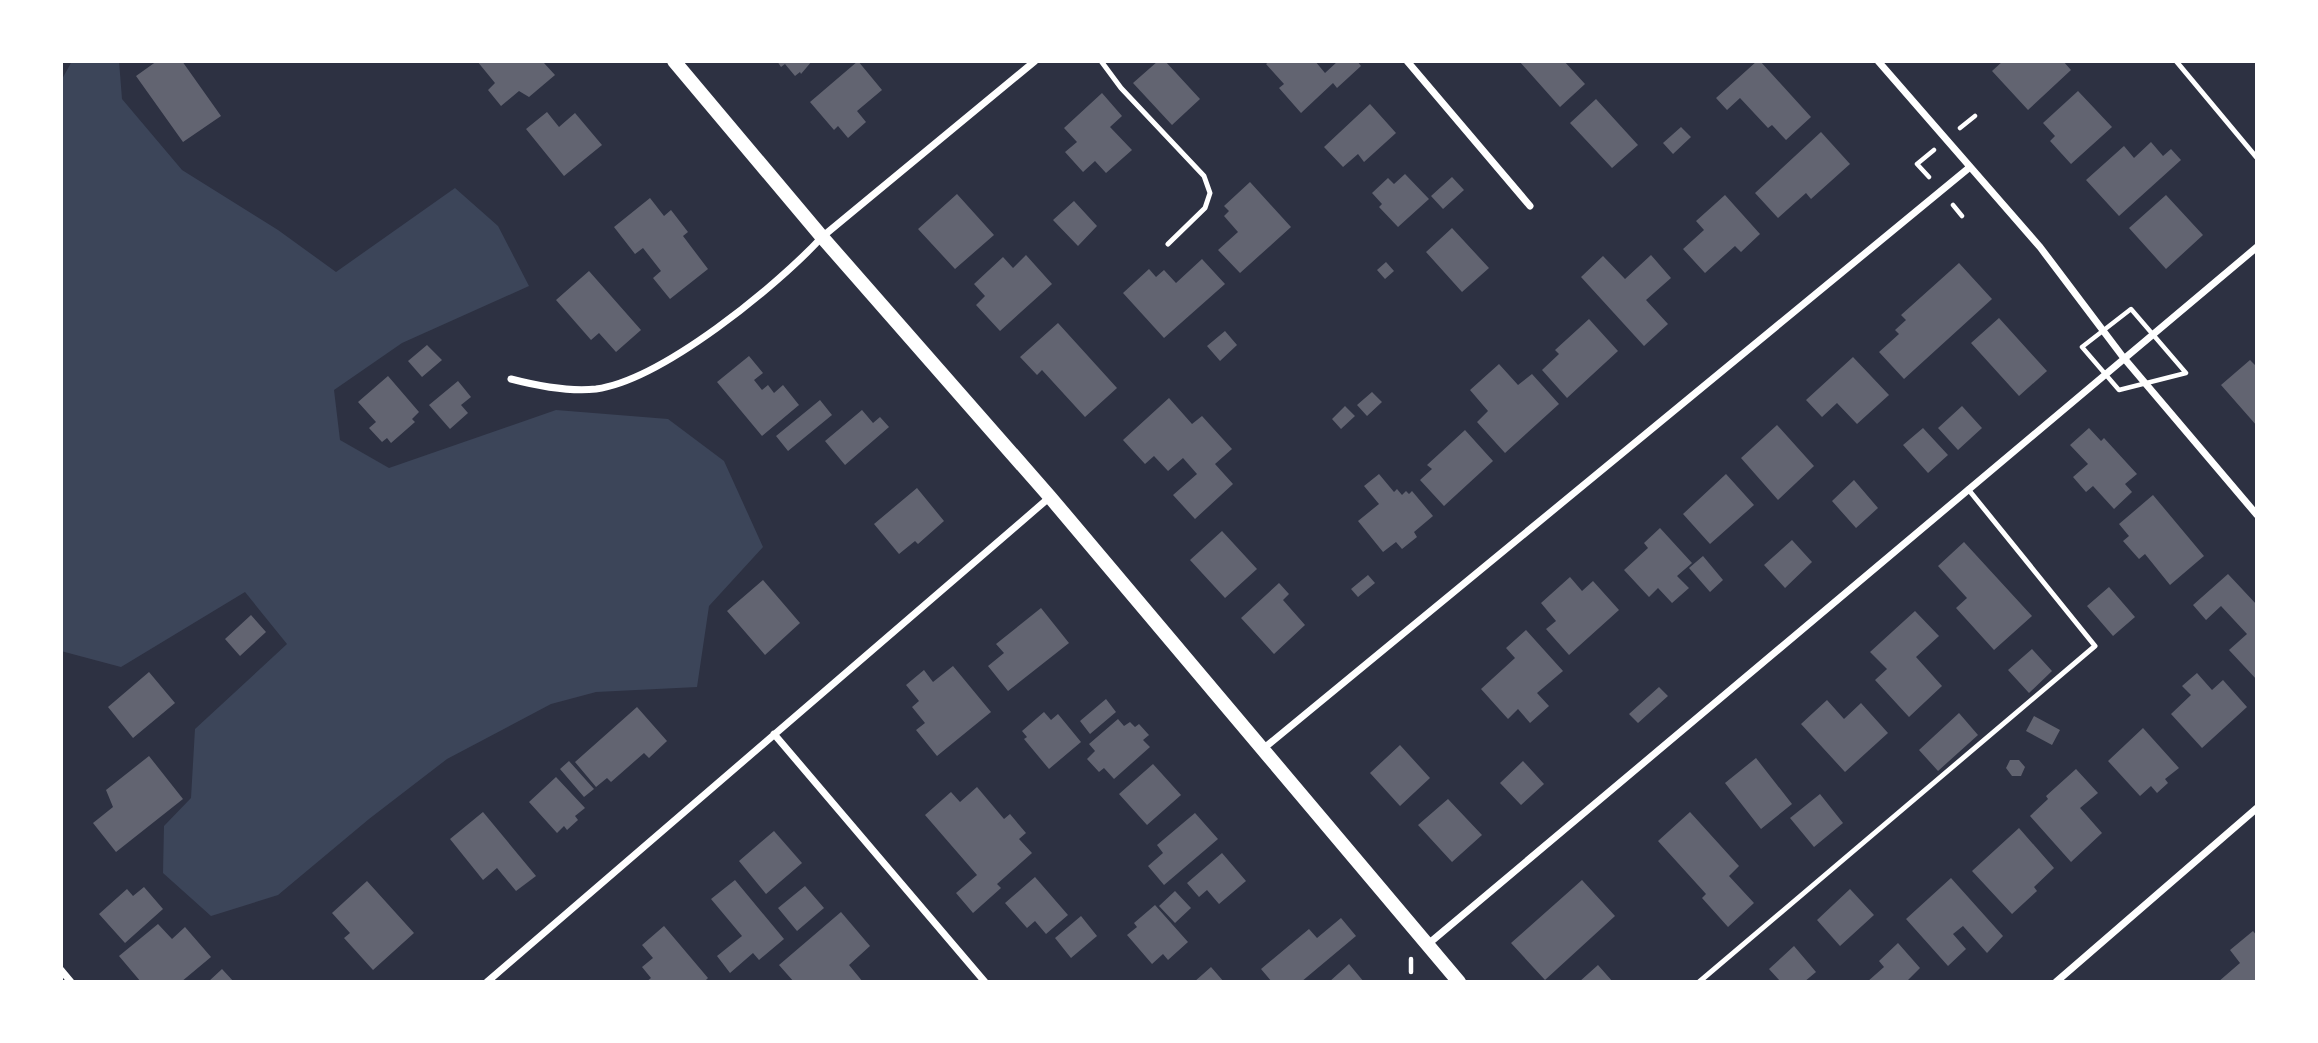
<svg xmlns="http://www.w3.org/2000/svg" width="2318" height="1043" font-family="'Sofia Sans Condensed',sans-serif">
	<rect width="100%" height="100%" fill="#2d3142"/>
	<!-- green -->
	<path fill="#3c4559" d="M72 61H119L122 99 182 170 278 230 336 272 455 188 498 226 529 286 402 343 334 390 340 440 389 468 556 410 668 419 724 461 763 547 709 606 697 687 596 692 551 704 447 759 369 819 278 895 211 916 163 873 164 826 191 798 195 729 287 644 245 592 121 667 61 651V81Z"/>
	<!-- building -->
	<path fill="#626471" d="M157 61H182L221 116 183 142 136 76Z
		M477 61H547L544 63 555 75 529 97 519 91 501 106 488 90 495 83Z
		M777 61H812L801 74 800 72 795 76 785 64 781 67Z
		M858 61 882 90 857 111 866 122 848 138 838 126 834 130 810 102Z
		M1158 61H1165L1200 99 1172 125 1133 83Z
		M1270 61 1290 63 1315 61 1325 73 1338 61H1357L1361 66 1337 88 1333 83 1301 113 1279 88 1284 84 1266 64Z
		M1519 61H1564L1585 84 1560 107Z
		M1757 61H1760L1811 117 1786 140 1772 125 1768 128 1740 98 1727 110 1716 98Z
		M2003 61H2063L2071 70 2028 110 1992 71Z
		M2078 91 2112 127 2071 164 2050 141 2055 136 2043 123Z
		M1102 93 1122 116 1110 127 1132 150 1106 173 1095 161 1083 172 1065 152 1077 142 1064 128Z
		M1596 99 1638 145 1612 168 1570 123Z
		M1370 104 1396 133 1364 162 1358 154 1343 167 1324 147Z
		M547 112 559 127 575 113 602 145 564 176 526 129Z
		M1681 127 1691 137 1673 154 1663 143Z
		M1821 132 1850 164 1811 199 1806 193 1778 218 1755 193Z
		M2151 142 2163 156 2171 149 2181 160 2119 216 2086 180 2124 146 2134 158Z
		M1405 174 1429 199 1398 227 1379 207 1382 204 1372 193 1388 178 1394 184Z
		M1452 177 1464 190 1443 209 1431 196Z
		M1250 182 1291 227 1240 273 1218 250 1238 232 1224 216 1229 211 1224 206Z
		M957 194 994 235 955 269 918 229Z
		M1725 195 1760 234 1741 252 1735 246 1705 273 1683 249 1704 230 1696 221Z
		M2166 195 2203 235 2166 269 2129 228Z
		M650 198 664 216 671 210 688 232 683 236 708 269 670 299 653 278 661 271 643 248 635 254 614 227Z
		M1074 201 1097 226 1078 246 1053 220Z
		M1452 228 1489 268 1462 292 1426 252Z
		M1026 255 1052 284 1000 331 976 305 985 296 974 284 1003 257 1013 268Z
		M1651 255 1671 278 1646 300 1668 324 1644 346 1581 277 1603 256 1625 279Z
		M1202 259 1225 284 1164 338 1123 293 1149 269 1156 277 1164 270 1176 283Z
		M1386 262 1394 271 1385 279 1377 270Z
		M1959 263 1992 299 1904 379 1879 352 1899 334 1895 330 1906 320 1901 315Z
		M589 271 641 330 616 352 599 333 591 340 556 300Z
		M1999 318 2047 371 2019 396 1971 343Z
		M1589 319 1618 351 1567 398 1542 370 1559 354 1555 350Z
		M1058 323 1117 388 1085 417 1042 370 1037 375 1020 357Z
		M1225 331 1237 345 1220 361 1207 346Z
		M427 345 442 360 422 377 408 361Z
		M749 356 763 373 754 380 762 390 768 385 774 393 783 385 799 405 762 436 717 382Z
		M1853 357 1889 395 1857 424 1837 403 1822 417 1806 400Z
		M2250 360 2257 367V426L2221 385Z
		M1499 364 1518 385 1532 374 1559 404 1505 453 1477 422 1488 411 1470 390Z
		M388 376 419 412 412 419 415 422 391 443 387 438 382 442 369 428 376 422 358 402Z
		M458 381 471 397 461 405 468 413 450 429 429 405Z
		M1372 392 1382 402 1367 416 1357 405Z
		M1169 398 1192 424 1202 416 1232 449 1215 464 1233 484 1195 519 1173 495 1197 474 1183 458 1168 471 1154 456 1145 464 1123 440Z
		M820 400 832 415 788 451 776 436Z
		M1345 406 1355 416 1341 429 1332 419Z
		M1962 406 1982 428 1958 450 1938 428Z
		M862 410 873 423 880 417 889 427 845 465 825 441Z
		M1777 425 1814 466 1778 500 1741 458Z
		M1923 428 1948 455 1928 473 1903 445Z
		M2089 428 2101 441 2104 438 2137 474 2125 484 2132 492 2114 509 2093 486 2086 492 2073 477 2088 464 2070 445Z
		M1465 430 1493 461 1444 506 1420 480 1432 469 1427 465Z
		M1379 474 1394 492 1397 489 1402 495 1406 491 1409 494 1412 491 1433 516 1414 532 1417 537 1402 549 1396 542 1383 552 1358 521 1379 504 1364 486Z
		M1726 474 1754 505 1710 544 1683 514Z
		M1854 480 1878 508 1856 528 1832 501Z
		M917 488 944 521 918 544 915 541 899 554 874 524Z
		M2153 495 2204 556 2170 585 2145 554 2139 559 2123 541 2129 536 2119 524Z
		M1660 528 1692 563 1677 576 1689 588 1672 603 1658 588 1649 597 1624 570 1648 548 1644 543Z
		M1222 531 1257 569 1225 598 1190 560Z
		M1792 540 1812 562 1785 588 1764 565Z
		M1964 542 2032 616 1994 650 1956 608 1967 598 1938 566Z
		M1703 556 1723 580 1710 592 1689 568Z
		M2228 574 2257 605V680L2229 650 2247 634 2221 606 2206 620 2193 605Z
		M1368 575 1375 583 1358 597 1351 589Z
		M1570 577 1582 591 1593 581 1619 610 1569 655 1546 629 1556 621 1541 603Z
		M763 580 800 623 765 655 727 611Z
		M1279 583 1289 594 1283 600 1305 625 1274 654 1241 618Z
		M2109 587 2135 617 2113 636 2087 606Z
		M1041 608 1069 643 1008 691 988 666 1004 653 996 644Z
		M1915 611 1939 636 1916 657 1942 686 1909 717 1875 680 1887 669 1870 652Z
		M251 615 266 632 240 656 225 639Z
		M1526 630 1563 671 1537 693 1549 706 1530 723 1518 709 1508 719 1481 689 1515 658 1506 648Z
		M2032 649 2052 671 2029 693 2008 670Z
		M953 666 991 712 937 756 916 730 925 723 912 707 919 701 906 685 924 670 933 682Z
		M149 672 175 703 133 738 108 707Z
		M2197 673 2212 690 2223 680 2247 707 2202 748 2171 714 2191 695 2182 686Z
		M1659 687 1668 696 1638 723 1629 714Z
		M1106 699 1116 712 1090 734 1080 721Z
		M1827 700 1844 719 1861 703 1888 733 1845 772 1801 724Z
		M637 707 667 741 649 758 644 753 611 782 607 778 596 787 575 762Z
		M1044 712 1051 720 1058 714 1081 742 1049 769 1024 739 1027 737 1022 731Z
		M1959 713 1978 735 1938 771 1919 750Z
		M2034 716 2060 730 2052 745 2026 731Z
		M1118 719 1124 726 1130 722 1135 727 1139 724 1149 735 1143 740 1150 747 1114 779 1104 768 1099 772 1087 759 1095 751 1089 744Z
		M2143 728 2179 768 2165 779 2168 783 2157 793 2151 786 2140 796 2108 761Z
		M1400 745 1430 778 1400 806 1370 773Z
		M149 756 183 799 116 852 93 823 113 807 106 790Z
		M1756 758 1792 804 1761 829 1725 783Z
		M2010 760H2019L2025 767 2021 776H2012L2006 768Z
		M569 761 594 789 584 797 560 769Z
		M1523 761 1544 784 1521 805 1500 783Z
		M1153 764 1181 795 1147 825 1119 794Z
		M2076 769 2098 793 2080 808 2102 833 2071 862 2030 816 2048 799 2046 796Z
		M556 777 585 808 575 816 578 820 567 830 564 826 557 833 529 802Z
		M977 787 1004 819 1010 814 1026 833 1019 839 1032 853 997 884 1001 888 973 913 956 893 977 875 925 815 951 792 960 802Z
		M1820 794 1843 823 1814 847 1790 818Z
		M1448 799 1482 835 1452 862 1418 825Z
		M483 812 536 876 516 891 497 868 483 880 450 839Z
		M1690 812 1739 866 1729 876 1754 903 1728 927 1702 898 1706 894 1658 841Z
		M1195 813 1218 839 1164 885 1148 866 1163 853 1157 845Z
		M2019 828 2054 868 2034 887 2037 891 2012 914 1972 871Z
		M774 831 802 863 766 894 739 861Z
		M1222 853 1246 881 1219 904 1207 890 1199 897 1187 883Z
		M1035 877 1068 915 1046 934 1035 921 1027 928 1005 903Z
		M1951 878 2003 936 1987 953 1963 926 1953 934 1966 949 1948 966 1906 919Z
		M735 880 784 939 759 960 753 953 730 973 717 956 742 936 711 899Z
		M1582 880 1615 916 1545 980 1511 943Z
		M367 881 414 933 373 970 344 938 350 933 332 913Z
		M805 886 824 908 797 931 778 908Z
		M144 887 163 909 125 943 99 914 127 889 133 896Z
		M1850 889 1874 915 1840 946 1817 920Z
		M1175 891 1191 908 1175 923 1159 906Z
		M1155 905 1188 942 1168 960 1163 954 1152 964 1127 935 1137 927 1134 923Z
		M841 912 870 946 849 965 863 982H794L779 965Z
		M1081 916 1097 936 1071 958 1055 938Z
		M1341 918 1356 936 1301 982H1272L1261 969 1309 929 1317 938Z
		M158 924 172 939 185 927 211 957 181 982H141L119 956Z
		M664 926 708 978 704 982H646L651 978 642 967 653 958 642 945Z
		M2253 931 2257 936V982H2218L2240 963 2230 950Z
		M1898 943 1920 968 1906 982H1867L1884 967 1879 961Z
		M1794 946 1816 972 1804 982H1781L1769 969Z
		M1349 964 1364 982H1329Z
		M1598 965 1613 982H1579Z
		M1211 967 1224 982H1194Z
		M222 969 234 982H208Z"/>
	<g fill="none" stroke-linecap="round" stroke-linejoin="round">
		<!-- path -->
		<path stroke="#fff" stroke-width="4.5" d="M1960 128 1975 116
			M1929 177 1917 164 1934 150
			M1953 205 1962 216
			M2131 309 2186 373 2119 390 2082 347Z
			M1411 959V972"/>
		<!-- service -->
		<path stroke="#fff" stroke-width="5" d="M1101 61 1121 88 1204 176 1210 193 1205 208 1168 244
			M2176 61 2257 158
			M1699 982 2095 646 1968 489"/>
		<!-- minor -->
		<path stroke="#fff" stroke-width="7" d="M1407 61 1530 206
			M1878 61 2040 247 2123 357 2257 515
			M511 379C538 386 568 392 596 389 662 380 777 286 822 237L1035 61
			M774 734 985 982
			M1263 749 1970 167
			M1427 945 2257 247
			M61 970 71 982
			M487 982 1050 497
			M2056 982 2257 808"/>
		<!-- secondary -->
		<path stroke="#fff" stroke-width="14" d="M674 61 822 237 1050 497 1459 982"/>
	</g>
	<!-- border -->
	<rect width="2318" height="1043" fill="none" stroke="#ffffff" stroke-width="126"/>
</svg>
